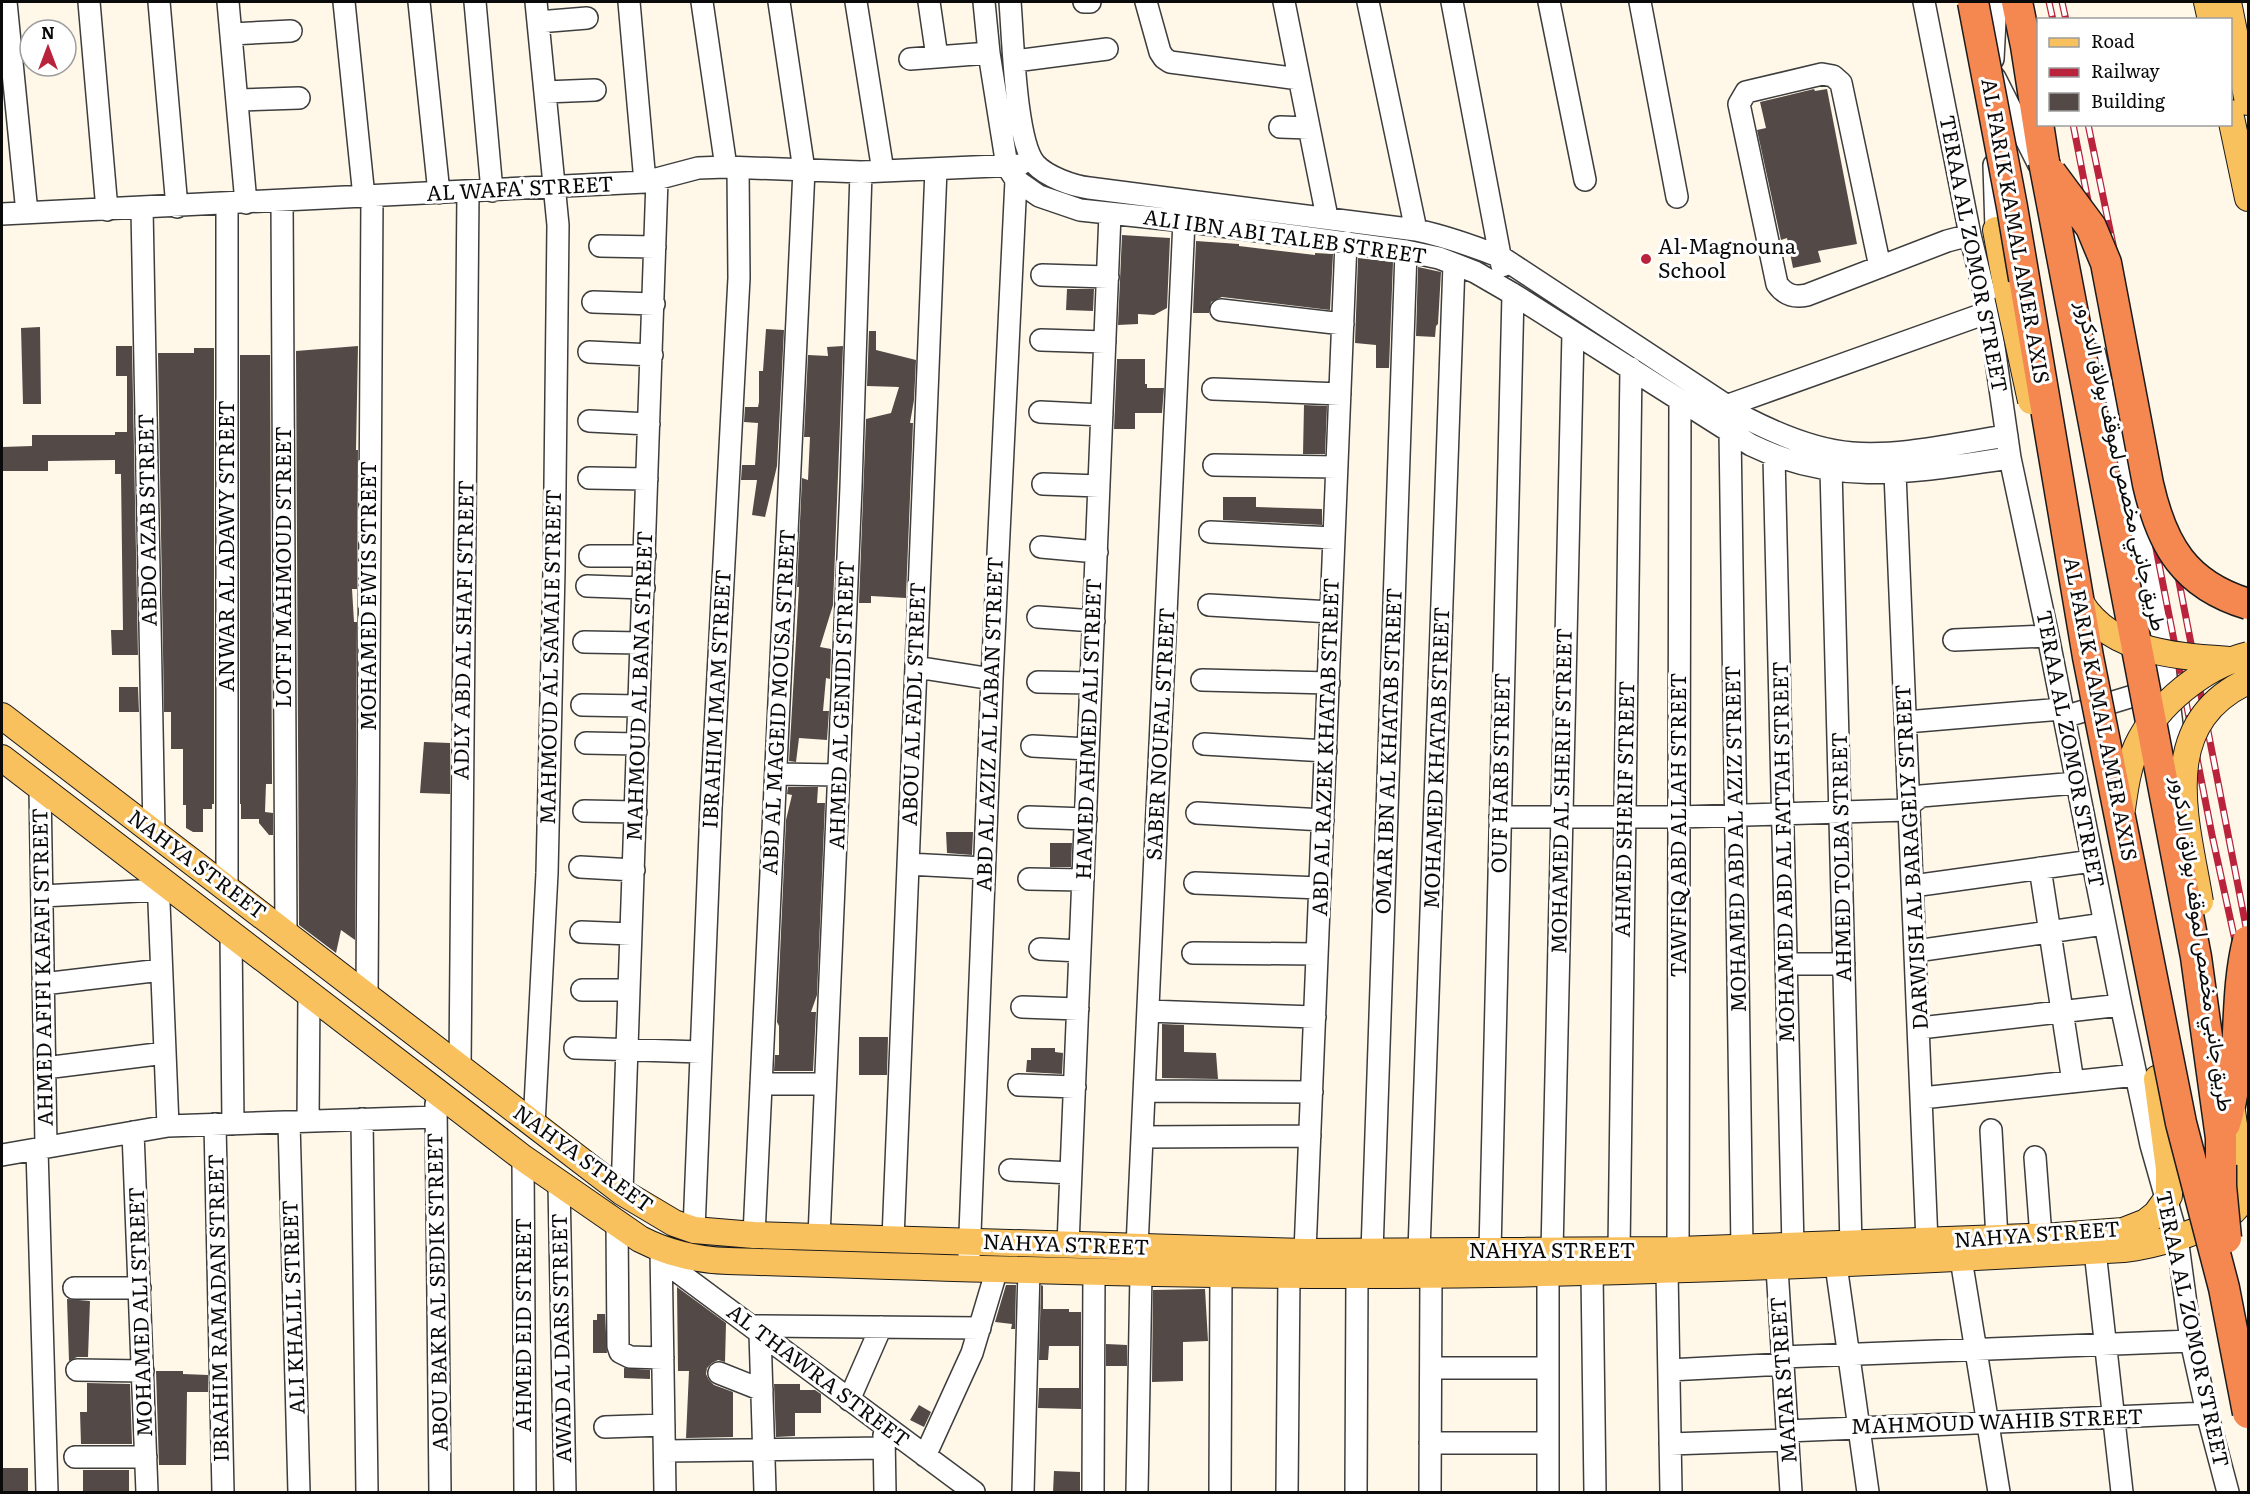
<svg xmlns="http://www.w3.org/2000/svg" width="2250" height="1494" font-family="Literata,Vazirmatn,serif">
	<rect width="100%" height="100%" fill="#fff8e8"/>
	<!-- building -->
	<path fill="#534a47" d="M1814 89 1815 91 1827 89 1857 244 1818 251 1821 262 1793 268 1787 238 1781 240 1757 130 1766 128 1760 102Z
		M1122 235 1170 238 1167 308 1154 315 1138 314V324L1118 325Z
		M1196 241 1239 244V246L1315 255V253L1333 254 1330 310 1222 297 1211 302 1209 313H1193Z
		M1358 258 1393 262 1389 368H1376V345L1355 343Z
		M1418 267 1441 272 1438 324 1436 326 1435 337 1416 336Z
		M1067 289H1094L1093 311 1066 310Z
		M40 327 41 404H23L21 328Z
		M766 329 784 330 777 466 765 517 752 515 757 480H741L742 465H755L758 423 744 422 745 407H758L759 402V371H763Z
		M869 331H876V350L916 360 914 400 910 423H913L906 596V598L871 596V603H859L866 419 891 413 899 387 867 386Z
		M116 346H132L138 655H112L111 630H123L121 474H115V460L48 461V471H2V447L32 446V435H115V432H127V376H116Z
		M358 346 356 450H358L357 589H352L354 622H357L355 940 341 930 336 953 299 925 296 351Z
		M843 346 833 605 820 647 831 649 830 679 826 678 823 711H829L827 740 799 738 796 762 789 761 799 587H797L802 478 808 480 810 437H804L808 355 828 356 827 347Z
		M194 348H214V804H212V809H203V832H193L186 828V805H183V749H171V712H164L158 353H194Z
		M240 355H270L272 784H266L265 812 273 813V835H269L259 823V819H241V804H240Z
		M1117 359H1145V384H1147V388H1164L1162 413H1135V429H1114Z
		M1304 405 1327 406 1325 454H1303Z
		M1223 497H1256V507L1322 509V525L1223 520Z
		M119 687H138L139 712H119Z
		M424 742 450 743V794L420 793Z
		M788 787H818L817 803H825L817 995 811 1012H816L813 1071H774L775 1055H779V1026L777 1022 786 820 792 795 787 794Z
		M946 832H973L972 855 947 853Z
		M1050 843H1072L1071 867H1050Z
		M1162 1024 1184 1025V1052L1216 1053 1218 1079 1162 1078Z
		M859 1037H888L887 1075H859Z
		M1031 1048H1055V1052L1063 1053 1062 1074 1026 1072 1027 1060H1031Z
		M1006 1285H1016L1015 1329H1011L1012 1324 995 1322Z
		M1041 1285 1043 1286V1309H1069V1312H1081V1409L1038 1408 1039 1388H1079V1346H1049L1048 1360H1039Z
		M677 1287 726 1323 725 1362 718 1360 712 1363 707 1368 706 1374 709 1380 714 1385 733 1392V1437L686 1438 689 1371H678Z
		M1205 1289 1208 1341 1183 1342V1381L1152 1382 1153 1290Z
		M67 1299 90 1301 88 1357H77L69 1361Z
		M597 1314H605L607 1353H593V1320H597Z
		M1106 1344 1127 1345V1366H1106Z
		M624 1368 650 1370V1379L624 1378Z
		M156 1371H183V1374L208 1375V1392H187L186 1465H159Z
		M87 1383 130 1384 132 1444H81L80 1412H87Z
		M774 1384H800V1390H815L821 1394V1413H795V1436L776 1437Z
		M919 1405 931 1412 924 1427 910 1420Z
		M2 1468H28V1492H2Z
		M83 1470H129V1491L83 1492Z
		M1054 1471 1080 1472V1492H1053Z"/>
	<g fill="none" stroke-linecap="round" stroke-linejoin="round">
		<defs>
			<path id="minor" d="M6 2 27 213
				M89 2 107 210
				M159 2 177 207
				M228 2 246 203
				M344 2 364 197
				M419 2 439 193
				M475 2 492 191
				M629 2 645 182
				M702 2 726 167
				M856 2 883 171
				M929 2 937 57
				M984 2 989 53 1007 166 1016 180 1039 196 1080 210 1184 221 1406 251 1439 258 1475 272 1513 294 1751 445C1840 488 1917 471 2010 458
				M1010 2C1013 36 1015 140 1035 164 1047 177 1073 186 1089 188L1416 230C1445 236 1473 246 1501 257L1744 417C1777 434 1814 450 1852 453 1903 457 1957 443 2007 436
				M1084 2H1090
				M1146 2 1160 52 1164 58 1170 62 1299 79
				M1284 2 1327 217
				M1368 2 1416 230
				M1452 2 1502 266
				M1549 2 1585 180
				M1640 2 1677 197
				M1924 2 1970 235 1989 312 2010 458 2048 636 2121 1005 2151 1145 2177 1237 2191 1341 2207 1413 2228 1492
				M538 22 587 18
				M231 34 291 31
				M910 59 989 53
				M1993 59 1996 2
				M1015 61 1107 49
				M1995 78 2038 163
				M545 92 595 90
				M237 100 299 98
				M1280 127 1309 128
				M1994 165 1996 230
				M282 201 286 933
				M227 204V888
				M142 208 154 832
				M2 214 645 182 698 168 726 167 861 172 1020 165
				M600 246 655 247
				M1880 267 1841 83 1833 76 1822 74 1746 92 1739 104 1777 284C1785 295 1794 298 1807 295L1947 241 1970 235
				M1042 275 1108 277
				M593 302 654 304
				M1221 310 1343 324
				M1041 340 1105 342
				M589 352 652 355
				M2095 355 2118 455 2157 603 2178 774
				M1213 389 1340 394
				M1726 406 1989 312
				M1040 412 1102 415
				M589 421 649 424
				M1730 431 1742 1248
				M1774 456 1793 1247
				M1214 465 1337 467
				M1831 469 1851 1245
				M1895 473 1927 1242
				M589 478 647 479
				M1043 484 1099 486
				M1210 532 1334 538
				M1041 547 1097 552
				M590 556H645
				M587 586 644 588
				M1209 605 1331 612
				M1038 617 1094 621
				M1954 640 2048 636
				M584 642 641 643
				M916 667 992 679
				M1202 680 1329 683
				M1038 682 1091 683
				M582 705 639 706
				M2064 717 2156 689
				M1906 722 2062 709
				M586 743 638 744
				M1204 744 1326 751
				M1032 746 1088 749
				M776 774 839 775
				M40 788 46 1147
				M584 811 636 812
				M1197 813 1323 820
				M1029 817 1086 819
				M1500 817H1679L1906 810 1913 802 1921 796 2076 783
				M908 864 984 868
				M580 867 634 870
				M2040 868 2073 1082
				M158 878 168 1126
				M1029 879 1083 880
				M1195 883 1320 888
				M1913 886 2092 861
				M42 896 158 890
				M581 932 631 934
				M231 934 233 1124
				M1040 949 1080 951
				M1916 951 2104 924
				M1193 953 1317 954
				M1786 964H1844
				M43 984 161 970
				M582 990H629
				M367 996 372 197
				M1022 1007 1078 1009
				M1148 1011 1315 1017
				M1920 1028 2121 1005
				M575 1048 701 1052
				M460 1067 468 192
				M45 1068 165 1053
				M761 1084H825
				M1019 1085 1075 1087
				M1145 1091 1312 1092
				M1922 1098 2136 1075
				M436 1104 440 1492
				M362 1119 367 1492
				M308 1121 309 994
				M289 1122 299 1492
				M215 1124 223 1492
				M534 1125 547 873 554 571 558 225 536 2
				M1991 1130 1997 1239
				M133 1132 147 1492
				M1142 1137 1310 1136
				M37 1149 47 1492
				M2 1155 168 1126 436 1117
				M2035 1157 2041 1237
				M523 1158 525 1492
				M1010 1170 1071 1173
				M559 1184 565 1492
				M622 1192 657 180
				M617 1223 618 1346 620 1352 630 1357 663 1358
				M694 1230 711 808 739 278 738 168
				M754 1235 804 170 779 2
				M819 1237 851 487 861 172
				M893 1239 936 169
				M1068 1245 1110 214
				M1137 1247 1184 221
				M661 1250 665 1492
				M1619 1250 1631 368
				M1678 1250 1680 400
				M1419 1251 1454 264
				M1490 1251 1513 294
				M1552 1251 1573 332
				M2095 1251 2122 1492
				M1305 1252 1346 242
				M1372 1252 1406 251
				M969 1258 992 679 1016 180
				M1961 1259 1999 1492
				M662 1260 974 1492
				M1836 1265 1868 1492
				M1777 1268 1791 1492
				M1667 1271 1671 1492
				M1592 1273 1595 1492
				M1548 1274V1492
				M74 1288H140
				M751 1326 980 1328
				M760 1333 765 1492
				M1782 1357 2191 1341
				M1431 1368H1548
				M77 1370 143 1371
				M1669 1370 1783 1364
				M719 1373 762 1390
				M849 1400 881 1327
				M605 1427 664 1425
				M1787 1431 2207 1413
				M884 1435 885 1492
				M1430 1443H1548
				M1670 1444 1788 1440
				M665 1451 884 1448
				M925 1456 972 1353 997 1269
				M75 1457H146
				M1023 1492 1029 1270
				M1093 1492 1094 1272
				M1137 1492 1141 1273
				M1220 1492 1221 1274
				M1287 1492 1289 1275
				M1356 1492 1357 1275
				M1430 1492 1431 1275"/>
			<path id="major" d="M2207 2 2211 20
				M2228 2 2248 102
				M2230 113 2248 198
				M1996 230 2008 295
				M2 716 622 1192 674 1223 694 1230 754 1235 1305 1252 1678 1250 2056 1236 2123 1231 2146 1222 2156 1214 2169 1196V1169L2157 1079
				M2 758 523 1158 640 1239C669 1254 696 1260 728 1261 950 1268 1172 1276 1394 1275 1638 1274 1880 1263 2124 1249 2148 1247 2230 1227 2239 1203 2244 1188 2239 1167 2238 1152"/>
			<path id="highway" d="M2017 2 2026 46 2044 162"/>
		</defs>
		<!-- minor casing -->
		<use href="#minor" stroke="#3d3d3d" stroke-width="24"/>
		<!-- major casing -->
		<use href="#major" stroke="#1b1b1b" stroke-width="28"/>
		<!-- highway casing -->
		<use href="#highway" stroke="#1b1b1b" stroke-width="33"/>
		<!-- minor -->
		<use href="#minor" stroke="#fff" stroke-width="21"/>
		<!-- major -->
		<use href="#major" stroke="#f9c15e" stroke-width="26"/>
		<!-- highway -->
		<use href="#highway" stroke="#f58850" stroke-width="30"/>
		<defs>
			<path id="rail" d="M2049 2 2053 20
				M2062 2 2066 20
				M2073 124 2212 835 2248 1000
				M2088 124 2120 278 2248 937"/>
		</defs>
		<!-- rail casing -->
		<use href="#rail" stroke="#b9243c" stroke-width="7"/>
		<!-- rail -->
		<use href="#rail" stroke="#fff" stroke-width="4.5" stroke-dasharray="14" stroke-linecap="butt"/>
		<defs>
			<path id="major-bridge" d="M2008 295 2031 401
				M2076 594C2103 652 2174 656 2230 660
				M2122 809C2125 788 2128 766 2137 746 2157 704 2204 666 2248 655
				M2200 902C2187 822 2154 725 2248 681
				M2231 1104 2238 1152"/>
			<path id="highway-bridge" d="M1973 2 2012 207 2088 657 2181 1123 2224 1288 2248 1413
				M2044 162 2196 957 2221 1138V1186L2226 1238
				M2051 173 2091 227 2106 263 2148 484C2162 546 2185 585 2248 604
				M2225 1124C2244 1064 2233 1001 2248 941"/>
		</defs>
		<!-- major-bridge casing -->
		<use href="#major-bridge" stroke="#1b1b1b" stroke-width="28" stroke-linecap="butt"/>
		<!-- highway-bridge casing -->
		<use href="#highway-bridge" stroke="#1b1b1b" stroke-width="33" stroke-linecap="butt"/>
		<!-- major-bridge -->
		<use href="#major-bridge" stroke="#f9c15e" stroke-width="26"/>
		<!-- highway-bridge -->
		<use href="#highway-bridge" stroke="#f58850" stroke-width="30"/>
	</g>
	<!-- markers -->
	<circle fill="#b9243c" stroke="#fff" stroke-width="2" cx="1646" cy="259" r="6"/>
	<g text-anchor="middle" stroke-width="6" stroke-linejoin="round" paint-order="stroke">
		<!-- street labels -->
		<g font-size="21" fill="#0a0a0a" stroke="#fff">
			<text transform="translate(520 189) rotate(-3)" y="7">AL WAFA' STREET</text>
			<text transform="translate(2015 231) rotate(80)" y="7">AL FARIK KAMAL AMER AXIS</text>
			<text transform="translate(1285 237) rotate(8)" y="7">ALI IBN ABI TALEB STREET</text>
			<text transform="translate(1973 254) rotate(79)" y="7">TERAA AL ZOMOR STREET</text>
			<text transform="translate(2121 466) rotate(77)" y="7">طريق جانبي مخصص لموقف بولاق الدكرور</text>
			<text transform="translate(148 520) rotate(-91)" y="7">ABDO AZAB STREET</text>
			<text transform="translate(227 546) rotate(-90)" y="7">ANWAR AL ADAWY STREET</text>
			<text transform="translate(284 567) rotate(-90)" y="7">LOTFI MAHMOUD STREET</text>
			<text transform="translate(369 596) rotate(-90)" y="7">MOHAMED EWIS STREET</text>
			<text transform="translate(464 630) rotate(-89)" y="7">ADLY ABD AL SHAFI STREET</text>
			<text transform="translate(551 657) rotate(-89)" y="7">MAHMOUD AL SAMAIE STREET</text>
			<text transform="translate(640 686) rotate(-88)" y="7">MAHMOUD AL BANA STREET</text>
			<text transform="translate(717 699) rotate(-87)" y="7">IBRAHIM IMAM STREET</text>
			<text transform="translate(779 702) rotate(-87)" y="7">ABD AL MAGEID MOUSA STREET</text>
			<text transform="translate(914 704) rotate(-88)" y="7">ABOU AL FADL STREET</text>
			<text transform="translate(842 705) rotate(-88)" y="7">AHMED AL GENIDI STREET</text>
			<text transform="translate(2100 709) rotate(79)" y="7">AL FARIK KAMAL AMER AXIS</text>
			<text transform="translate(990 724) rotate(-88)" y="7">ABD AL AZIZ AL LABAN STREET</text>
			<text transform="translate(1089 729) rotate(-88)" y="7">HAMED AHMED ALI STREET</text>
			<text transform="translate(1161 734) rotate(-87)" y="7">SABER NOUFAL STREET</text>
			<text transform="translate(1326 747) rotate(-88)" y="7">ABD AL RAZEK KHATAB STREET</text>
			<text transform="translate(2070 749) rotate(79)" y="7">TERAA AL ZOMOR STREET</text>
			<text transform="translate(1389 751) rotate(-88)" y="7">OMAR IBN AL KHATAB STREET</text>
			<text transform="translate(1437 758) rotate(-88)" y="7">MOHAMED KHATAB STREET</text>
			<text transform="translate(1501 773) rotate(-89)" y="7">OUF HARB STREET</text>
			<text transform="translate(1562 791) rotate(-89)" y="7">MOHAMED AL SHERIF STREET</text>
			<text transform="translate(1625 809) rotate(-89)" y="7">AHMED SHERIF STREET</text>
			<text transform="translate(1679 825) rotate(-90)" y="7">TAWFIQ ABD ALLAH STREET</text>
			<text transform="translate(1736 839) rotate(-91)" y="7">MOHAMED ABD AL AZIZ STREET</text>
			<text transform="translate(1784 852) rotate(-91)" y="7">MOHAMED ABD AL FATTAH STREET</text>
			<text transform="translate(1842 857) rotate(-91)" y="7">AHMED TOLBA STREET</text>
			<text transform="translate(1912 857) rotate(-93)" y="7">DARWISH AL BARAGELY STREET</text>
			<text transform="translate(197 865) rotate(37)" y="7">NAHYA STREET</text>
			<text transform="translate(2202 944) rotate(82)" y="7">طريق جانبي مخصص لموقف بولاق الدكرور</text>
			<text transform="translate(43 967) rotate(-91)" y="7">AHMED AFIFI KAFAFI STREET</text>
			<text transform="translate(583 1159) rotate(36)" y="7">NAHYA STREET</text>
			<text transform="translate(2037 1235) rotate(-4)" y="7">NAHYA STREET</text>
			<text transform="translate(1066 1245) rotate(2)" y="7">NAHYA STREET</text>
			<text x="1552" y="1258">NAHYA STREET</text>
			<text transform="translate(438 1292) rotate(-91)" y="7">ABOU BAKR AL SEDIK STREET</text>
			<text transform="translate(294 1307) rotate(-92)" y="7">ALI KHALIL STREET</text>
			<text transform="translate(219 1308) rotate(-91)" y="7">IBRAHIM RAMADAN STREET</text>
			<text transform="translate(141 1312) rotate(-92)" y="7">MOHAMED ALI STREET</text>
			<text transform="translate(524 1325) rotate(-90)" y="7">AHMED EID STREET</text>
			<text transform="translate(2192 1329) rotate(78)" y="7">TERAA AL ZOMOR STREET</text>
			<text transform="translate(562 1338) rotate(-91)" y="7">AWAD AL DARS STREET</text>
			<text transform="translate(818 1376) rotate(37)" y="7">AL THAWRA STREET</text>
			<text transform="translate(1784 1380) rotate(-94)" y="7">MATAR STREET</text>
			<text transform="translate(1997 1422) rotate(-2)" y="7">MAHMOUD WAHIB STREET</text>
		</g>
		<!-- poi labels -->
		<g font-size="21" fill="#0a0a0a" stroke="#fff" text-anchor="start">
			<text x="1658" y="254">Al-Magnouna<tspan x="1658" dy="24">School</tspan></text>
		</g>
	</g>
	<!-- border -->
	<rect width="2250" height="1494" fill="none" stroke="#0a0a0a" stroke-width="6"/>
	<!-- legend -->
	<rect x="2037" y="18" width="195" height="108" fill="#ffffff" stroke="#9d9d9d" stroke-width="1.5"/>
	<rect x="2049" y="38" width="30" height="9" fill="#f9c15e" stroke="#9d9d9d" stroke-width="1.5"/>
	<text x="2091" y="48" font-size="18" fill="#0a0a0a">Road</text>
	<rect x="2049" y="68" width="30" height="9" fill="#b9243c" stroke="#9d9d9d" stroke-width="1.5"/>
	<text x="2091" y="78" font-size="18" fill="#0a0a0a">Railway</text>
	<rect x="2049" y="93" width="30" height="18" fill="#534a47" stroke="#9d9d9d" stroke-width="1.5"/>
	<text x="2091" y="108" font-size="18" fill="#0a0a0a">Building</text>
	<!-- north arrow -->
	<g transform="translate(48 48)"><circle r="28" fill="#ffffff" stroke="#9d9d9d" stroke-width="1.5"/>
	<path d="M0-4.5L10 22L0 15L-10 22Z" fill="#b9243c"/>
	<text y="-9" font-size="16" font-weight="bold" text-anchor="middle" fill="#0a0a0a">N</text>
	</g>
</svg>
